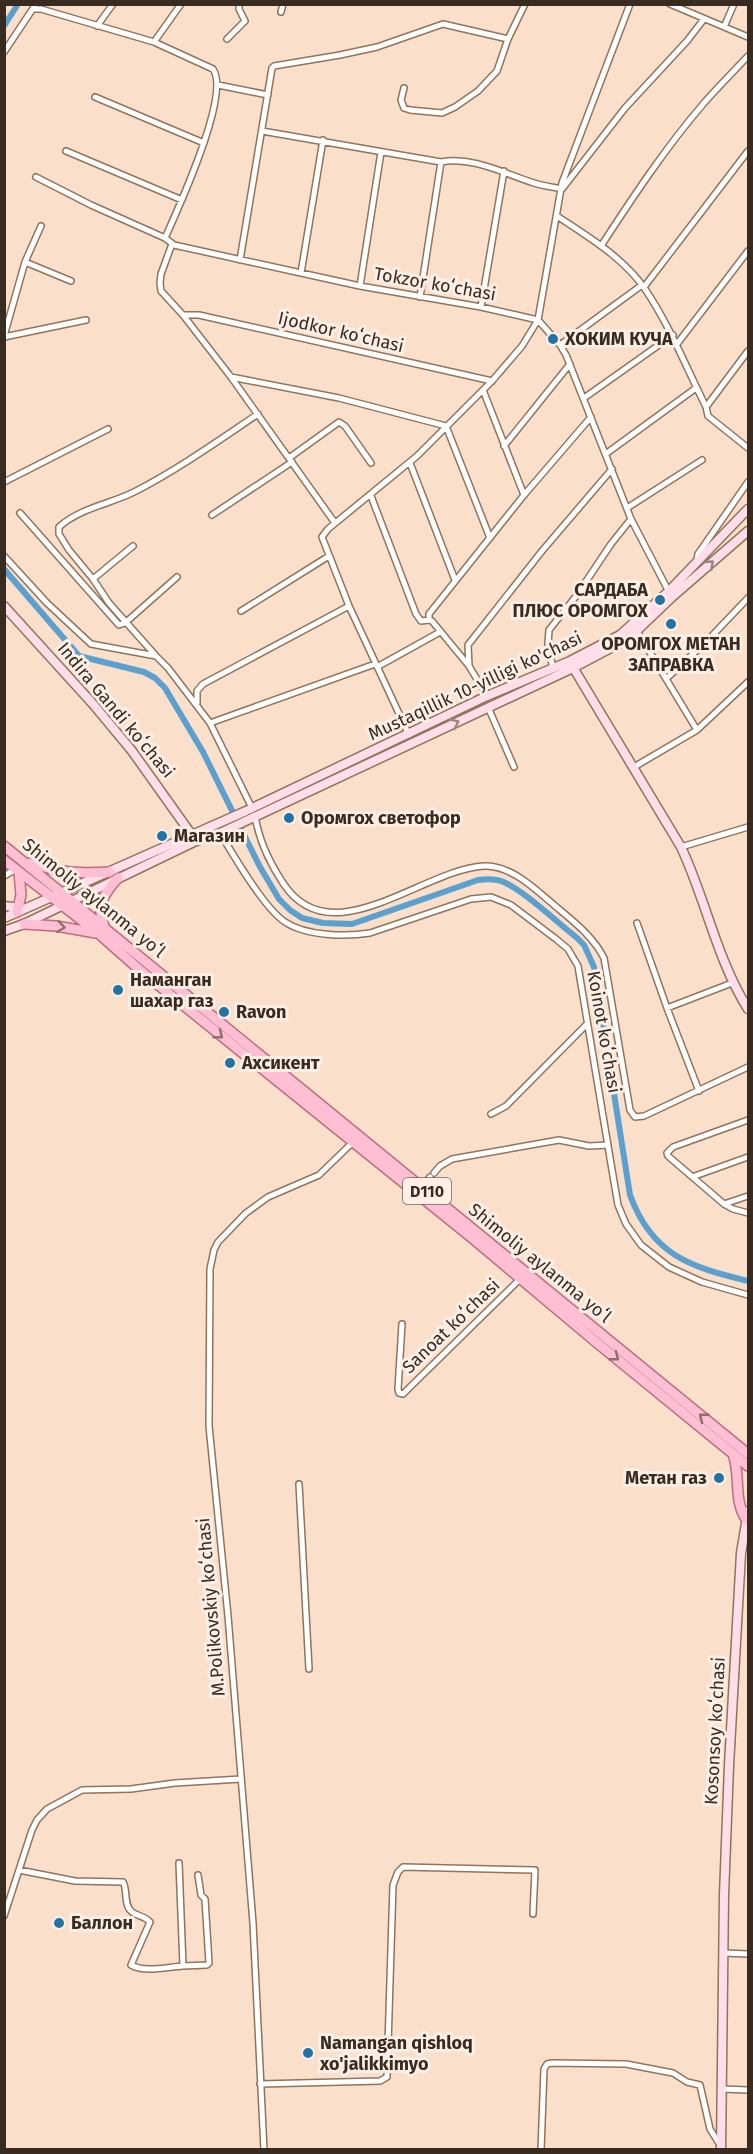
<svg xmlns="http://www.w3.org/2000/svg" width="753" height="2154" font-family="'Fira Sans',sans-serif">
	<rect width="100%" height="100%" fill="#fadfca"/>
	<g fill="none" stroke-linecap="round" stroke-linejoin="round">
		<!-- canal -->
		<path stroke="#5ba0ce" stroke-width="6" d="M4 26 18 4
			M4 569 79 656 144 672 155 678 165 688 203 752 260 867 279 899 290 910 302 918 323 923 352 924 478 880C485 879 493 878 501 881 521 888 558 923 576 937L584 945 594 967 630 1195C652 1255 690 1267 748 1281"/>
		<defs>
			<path id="street" d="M670 4 748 37
				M34 9H41L154 42 213 69C231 94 178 209 165 238
				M281 12 283 4
				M97 26 113 4
				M724 27 734 4
				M227 39 245 21 239 9V4
				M154 42 181 4
				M4 52 36 4
				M218 85 268 95
				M404 88 401 100 404 108 410 110 442 113 455 107 478 91 497 71 508 39 525 4
				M95 97 204 143
				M262 131 441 162C473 156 505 174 534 183 543 186 553 187 562 189L625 108 687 41 704 19
				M66 151 182 200
				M36 177 91 205 165 238 174 245 360 286 481 307 538 320 560 345 566 355 631 519 669 592
				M557 216C588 237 623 257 645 289 670 326 686 367 706 407L708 416 748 448
				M172 244 161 274 160 283 161 291 183 315 231 377 335 523
				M601 246C633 197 666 147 704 103 718 87 734 71 748 56
				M240 260 272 68 274 66 340 55 377 47 443 24 508 39
				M25 262 41 226
				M301 273 323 140
				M360 286 381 152
				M644 287 748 151
				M420 297 441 162
				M481 307 504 171
				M183 315H199L492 381
				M4 336 25 262 71 281
				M4 337 86 320
				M677 344 748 251
				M560 345 642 285
				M231 377 339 398 446 426 490 538
				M483 390 524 495
				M584 398 673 335
				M706 407 748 351
				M504 446 570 364
				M607 453 696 388
				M289 458 339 422 345 426 371 463
				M410 463 455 580
				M4 482 108 429
				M371 496 416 614 421 621 429 620
				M627 508 702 460
				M20 513 119 625 125 623 177 577
				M212 515 292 462
				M4 556 47 603 91 644 156 656 168 668 210 723 252 808
				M697 560 698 554 748 482
				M93 579 133 546
				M241 611 329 556
				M637 631 697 730
				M156 656 109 603 93 579 69 550 59 534V527C80 508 110 504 134 492 177 470 218 441 258 414
				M469 666 432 621 429 620V614L524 495 591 417
				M377 667 440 632
				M553 669 548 644 549 630 577 595 611 544 631 519
				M667 678 707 641 748 598
				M487 696 469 666 468 645 542 551 612 469
				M197 703V691L203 684 349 606
				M488 707 514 767
				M210 723 375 664
				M409 735 349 606 322 537 328 529 417 456 492 381 522 346 538 320 562 183 630 4
				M634 767 697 730 748 682
				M255 816C259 841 269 862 283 883 331 957 423 869 484 866 511 865 535 889 554 905 573 921 593 936 604 958L630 1110 635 1117 644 1116 748 1067
				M220 833C234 856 264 908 285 922 306 936 346 937 370 933L471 899 491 897 511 905 556 939 568 949 578 966 610 1158 618 1205 626 1224 641 1245 669 1267 702 1282 748 1295
				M681 847 748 827
				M4 876 16 869
				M637 923 667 1008 699 1091
				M667 1008 732 983
				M491 1114 506 1106 587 1024
				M748 1120 673 1147 667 1153 668 1156 724 1204 748 1196
				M434 1173 440 1166 452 1159 559 1140 589 1146 608 1145
				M692 1177 748 1157
				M422 1187 430 1177
				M724 1204 733 1209 748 1213
				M402 1324 398 1389 399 1393 403 1394 521 1278
				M299 1484 309 1669
				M19 1870 75 1881 123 1882C128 1890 123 1905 132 1912 137 1916 145 1916 150 1922L131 1965C145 1973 167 1967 183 1966L179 1863
				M4 1916 32 1830 37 1820 47 1809 82 1790 131 1789 175 1783 241 1779
				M724 1953 748 1954
				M183 1966 207 1965 209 1963 205 1899 201 1895 198 1875
				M260 2084 380 2081 387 2077 393 1885 398 1872 403 1867 535 1870 533 1914
				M722 2089 748 2090
				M264 2150 253 1923 228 1616 209 1426 210 1269 214 1250 218 1242 246 1213 268 1197 319 1175 353 1142
				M541 2150 544 2069 547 2064 552 2063 626 2064 673 2073 687 2082 700 2085 710 2129 720 2145"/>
			<path id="secondary" d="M4 606 93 704 132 751 194 838
				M571 664 681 847C706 900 717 960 748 1009
				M4 906 13 907 17 912
				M4 918 246 811 487 696 570 661 620 635 668 592 748 509
				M4 931 24 924 196 841 220 833 573 668 628 639 672 597 748 531
				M721 2150 724 1895 729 1766 741 1553 748 1511"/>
			<path id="primary" d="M4 846 748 1454
				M4 860 98 933 141 971 471 1237 596 1342 748 1466
				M30 863C63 873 77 874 110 872
				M17 912 21 895 19 872
				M24 924 56 926 96 933
				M104 926C96 906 104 893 118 878
				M733 1454C741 1476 733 1499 746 1519"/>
		</defs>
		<!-- street casing -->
		<use href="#street" stroke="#92735b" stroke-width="8"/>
		<!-- secondary casing -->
		<use href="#secondary" stroke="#92735b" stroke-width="11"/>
		<!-- primary casing -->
		<use href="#primary" stroke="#b96e81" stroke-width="12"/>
		<!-- street -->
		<use href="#street" stroke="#fff" stroke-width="5"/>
		<!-- secondary -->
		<use href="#secondary" stroke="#ffdee9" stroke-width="8"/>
		<!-- primary -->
		<use href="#primary" stroke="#febed3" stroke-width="9"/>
	</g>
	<!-- one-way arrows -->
	<defs><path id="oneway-chevron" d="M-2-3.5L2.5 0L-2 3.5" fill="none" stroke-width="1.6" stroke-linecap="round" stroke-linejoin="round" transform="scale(1.5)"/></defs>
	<g stroke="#9c8585">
		<use href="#oneway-chevron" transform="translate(710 564) rotate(-41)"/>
		<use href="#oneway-chevron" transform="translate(455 723) rotate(-25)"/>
	</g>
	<g stroke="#916e71">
		<use href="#oneway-chevron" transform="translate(61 927) rotate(8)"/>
		<use href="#oneway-chevron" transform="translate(219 1035) rotate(39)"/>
		<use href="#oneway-chevron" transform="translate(615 1357) rotate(38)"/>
		<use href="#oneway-chevron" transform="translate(703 1417) rotate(-141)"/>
	</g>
	<!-- markers -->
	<g fill="#2073a4" stroke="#fdefe5" stroke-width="2">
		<circle cx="553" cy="339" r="6"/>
		<circle cx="660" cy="600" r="6"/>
		<circle cx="671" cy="624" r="6"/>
		<circle cx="289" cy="818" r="6"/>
		<circle cx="162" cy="836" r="6"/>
		<circle cx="118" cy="990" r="6"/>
		<circle cx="224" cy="1012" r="6"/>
		<circle cx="230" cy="1063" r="6"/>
		<circle cx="719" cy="1478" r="6"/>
		<circle cx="59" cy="1923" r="6"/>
		<circle cx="308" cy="2053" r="6"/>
	</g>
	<g text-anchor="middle" stroke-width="6" stroke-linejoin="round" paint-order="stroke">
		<!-- shield labels -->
		<rect fill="#fdefe5" stroke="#73665c" stroke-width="1.5" x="403" y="1178" width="48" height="26" rx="4.5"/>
		<g font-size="16" font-weight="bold" fill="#382c21">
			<text x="427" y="1197">D110</text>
		</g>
		<!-- street labels -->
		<g font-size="18" fill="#382c21" stroke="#fdefe5">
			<text transform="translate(435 284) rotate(10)" y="6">Tokzor koʻchasi</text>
			<text transform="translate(341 332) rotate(13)" y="6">Ijodkor koʻchasi</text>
			<text transform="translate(475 686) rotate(-25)" y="6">Mustaqillik 10-yilligi ko'chasi</text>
			<text transform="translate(116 710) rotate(50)" y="6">Indira Gandi koʻchasi</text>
			<text transform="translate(94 898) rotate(39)" y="6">Shimoliy aylanma yoʻl</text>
			<text transform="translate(604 1032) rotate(80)" y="6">Koinot koʻchasi</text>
			<text transform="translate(540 1263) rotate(39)" y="6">Shimoliy aylanma yoʻl</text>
			<text transform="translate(451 1326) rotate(-44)" y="6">Sanoat koʻchasi</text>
			<text transform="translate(211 1607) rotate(-95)" y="6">M.Polikovskiy koʻchasi</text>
			<text transform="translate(715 1731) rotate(-87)" y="6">Kosonsoy koʻchasi</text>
		</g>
		<!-- poi labels -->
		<g font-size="18" font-weight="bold" fill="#382c21" stroke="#fdefe5" text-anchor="start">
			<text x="565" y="345">ХОКИМ КУЧА</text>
			<text x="648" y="596" text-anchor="end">САРДАБА<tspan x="648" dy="21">ПЛЮС ОРОМГОХ</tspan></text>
			<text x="671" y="650" text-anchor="middle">ОРОМГОХ МЕТАН<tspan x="671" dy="21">ЗАПРАВКА</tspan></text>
			<text x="301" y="824">Оромгох светофор</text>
			<text x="174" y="842">Магазин</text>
			<text x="130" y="986">Наманган<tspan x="130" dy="21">шахар газ</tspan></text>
			<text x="236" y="1018">Ravon</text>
			<text x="242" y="1069">Ахсикент</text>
			<text x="707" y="1484" text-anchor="end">Метан газ</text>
			<text x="71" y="1929">Баллон</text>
			<text x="320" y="2049">Namangan qishloq<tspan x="320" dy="21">xo'jalikkimyo</tspan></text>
		</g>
	</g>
	<!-- border -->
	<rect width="753" height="2154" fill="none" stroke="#382c21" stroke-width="12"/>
</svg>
